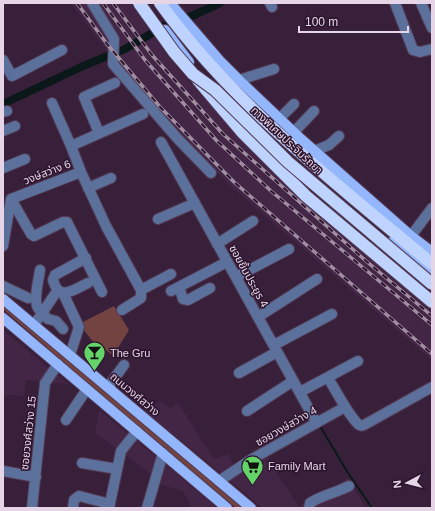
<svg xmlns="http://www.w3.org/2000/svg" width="435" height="511" font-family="Helvetica,'Noto Sans Thai',sans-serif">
	<rect width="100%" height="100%" fill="#381f3a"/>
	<!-- built -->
	<path fill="#432646" d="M71 3H131L166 54 198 92 285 179 432 305V360L233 188 180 137 119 66Z
		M3 330 68 384 26 380 24 396 3 395Z
		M160 401 171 408 178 403 214 459 228 454 235 468 264 449 275 470 299 507 348 478 366 508H263L145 411Z
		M99 410 217 508H192L183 491 158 484 151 474 95 433Z"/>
	<!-- green -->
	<path fill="#724340" d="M3 305 244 508H236L83 379 3 309Z
		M114 306 129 330 113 356 106 350 95 365 91 361 98 348 79 324Z"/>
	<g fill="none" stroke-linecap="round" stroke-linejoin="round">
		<!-- stream -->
		<path stroke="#0b181a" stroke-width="2" d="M320 426 348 473 372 508"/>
		<!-- canal -->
		<path stroke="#0b181a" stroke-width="8" d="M3 104 83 66 125 49 171 22 192 16 220 3"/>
		<defs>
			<path id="minor" d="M92 3 114 39 113 64 177 138 211 173
				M270 3 272 7
				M395 3 413 50 420 52 432 49
				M421 3 432 28
				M3 60 12 76 62 50
				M239 80 274 69
				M52 103 71 146
				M3 112 7 111
				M279 119 294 104
				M3 131 15 126
				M294 132 314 111
				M99 133 84 97 115 83
				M161 142 316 422
				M314 151 329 145 339 136
				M3 168 25 159
				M81 172 106 226 141 290 171 274
				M88 188 111 178
				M11 199 31 234 34 236 63 222H67L102 292
				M158 219 195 203
				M411 236 432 208
				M217 244 253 221
				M3 246 11 199 81 172 71 146 143 114
				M86 258 55 275 53 280C59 302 73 290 88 283
				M40 270C39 278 33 301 38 308 39 310 41 310 44 310
				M236 277 289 249
				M3 286 28 298
				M179 287 183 299 188 300 210 288
				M171 291 227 262
				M63 293 79 327 70 355
				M122 310 141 298V290
				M42 313 48 319 56 321 63 329
				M258 317 317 279
				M34 325 55 294
				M274 345 332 314
				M239 373 277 352
				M331 383C337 393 350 417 358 424 361 426 361 426 364 425L432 387
				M108 387 124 365
				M300 392 358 361
				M247 411 293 381
				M66 420 87 389
				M82 463 117 469
				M3 471 36 477
				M219 481 252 459 345 407
				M32 508 45 383 58 364
				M73 508 74 500 79 496 110 504
				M109 508 121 451 137 431
				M147 508 163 453
				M309 508 310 503C322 495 336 493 349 486"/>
			<path id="major" d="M170 3 220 61 239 80 301 139 411 236 432 252
				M165 30 189 62
				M392 242 432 275
				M3 299 251 508
				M3 318 227 508"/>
			<path id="highway" d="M160 3C234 106 336 183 432 264
				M198 80 243 133 306 196 432 302"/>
		</defs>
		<!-- minor casing -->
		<use href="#minor" stroke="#543c56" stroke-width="12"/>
		<!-- major casing -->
		<use href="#major" stroke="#543c56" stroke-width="12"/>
		<!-- highway casing -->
		<use href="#highway" stroke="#543c56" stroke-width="14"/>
		<!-- minor -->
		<use href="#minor" stroke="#5b709a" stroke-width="10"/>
		<!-- major -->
		<use href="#major" stroke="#94b6fc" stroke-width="10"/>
		<!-- highway -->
		<use href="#highway" stroke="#bed3fe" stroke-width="12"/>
		<defs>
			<path id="rail" d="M77 3 107 44 160 107 234 182 432 354
				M103 3 145 60 216 140 271 191 432 325
				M113 3 152 55 223 134 366 261 432 316"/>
		</defs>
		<!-- rail casing -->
		<use href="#rail" stroke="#a28ea3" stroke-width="3.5"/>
		<!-- rail -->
		<use href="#rail" stroke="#2d152f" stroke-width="2" stroke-dasharray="6" stroke-linecap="butt"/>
		<defs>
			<path id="highway-bridge" d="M139 3 174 52 193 74 215 90 288 162 432 284"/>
		</defs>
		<!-- highway-bridge casing -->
		<use href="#highway-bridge" stroke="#543c56" stroke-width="14" stroke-linecap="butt"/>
		<!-- highway-bridge -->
		<use href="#highway-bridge" stroke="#bed3fe" stroke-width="12"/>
	</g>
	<!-- icons -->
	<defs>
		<symbol id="bar-pin" viewBox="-11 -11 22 30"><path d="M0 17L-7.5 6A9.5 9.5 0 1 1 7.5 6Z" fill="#64d468" stroke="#2d152f"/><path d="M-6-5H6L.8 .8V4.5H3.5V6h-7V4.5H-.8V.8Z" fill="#111"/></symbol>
		<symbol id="supermarket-pin" viewBox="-11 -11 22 30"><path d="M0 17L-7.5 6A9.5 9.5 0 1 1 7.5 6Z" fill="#64d468" stroke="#2d152f"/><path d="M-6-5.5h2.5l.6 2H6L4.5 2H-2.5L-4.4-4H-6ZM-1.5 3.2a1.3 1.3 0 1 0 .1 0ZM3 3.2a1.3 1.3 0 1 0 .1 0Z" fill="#111"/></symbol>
	</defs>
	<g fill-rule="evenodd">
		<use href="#bar-pin" x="82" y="340" width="25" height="34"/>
		<use href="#supermarket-pin" x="240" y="454" width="25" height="34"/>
	</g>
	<g text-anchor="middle" stroke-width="3" stroke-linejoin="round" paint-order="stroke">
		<!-- street labels -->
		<g font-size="11" fill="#e6d5e6" stroke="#2d152f">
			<text transform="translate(287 140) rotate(43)" y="4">ทางพิเศษประจิมรัถยา</text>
			<text transform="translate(47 172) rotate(-21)" y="4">วงษ์สว่าง 6</text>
			<text transform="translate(249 276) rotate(61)" y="4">ซอยยิ้มประยูร 4</text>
			<text transform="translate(135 394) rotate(40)" y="4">ถนนวงศ์สว่าง</text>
			<text transform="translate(286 426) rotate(-30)" y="4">ซอยวงษ์สว่าง 4</text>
			<text transform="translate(28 433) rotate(-84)" y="4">ซอยวงศ์สว่าง 15</text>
		</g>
		<!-- poi labels -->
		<g font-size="11" fill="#e6d5e6" stroke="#2d152f" text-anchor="start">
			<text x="110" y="357">The Gru</text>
			<text x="268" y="470">Family Mart</text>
		</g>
	</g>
	<!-- border -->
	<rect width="435" height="511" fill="none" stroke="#e6d5e6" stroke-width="8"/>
	<!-- north arrow -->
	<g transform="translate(407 483) rotate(263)" stroke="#2d152f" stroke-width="3" paint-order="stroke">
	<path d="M0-3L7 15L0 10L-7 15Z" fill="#e6d5e6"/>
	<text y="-6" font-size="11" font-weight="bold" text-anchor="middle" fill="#e6d5e6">N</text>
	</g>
	<!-- scale -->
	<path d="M299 26v6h109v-6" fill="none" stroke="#e6d5e6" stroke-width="2"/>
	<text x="305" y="26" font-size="12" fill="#e6d5e6" stroke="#2d152f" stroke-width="3" paint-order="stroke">100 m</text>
</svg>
